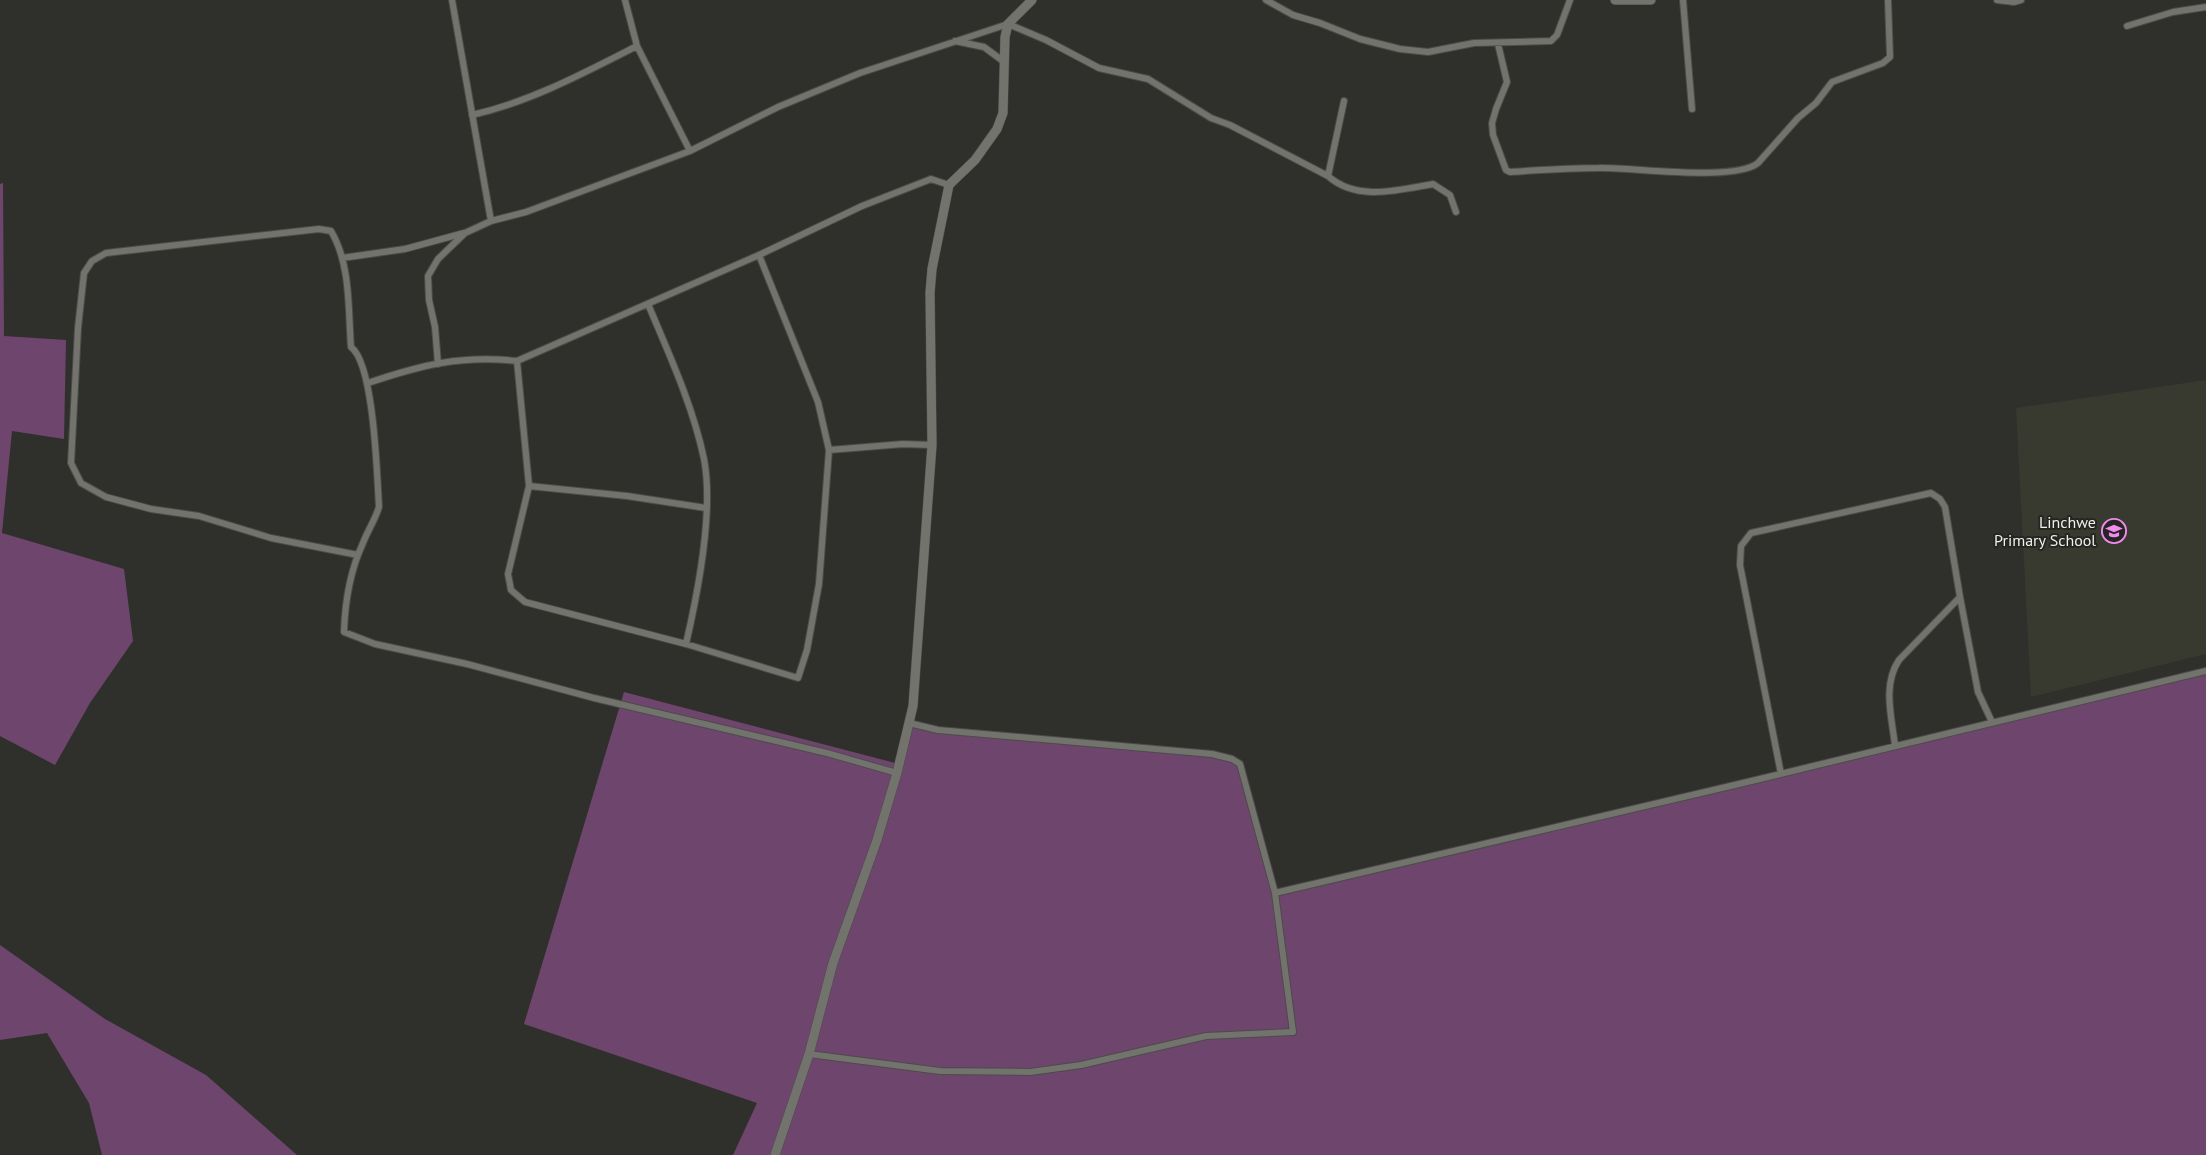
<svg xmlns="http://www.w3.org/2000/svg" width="2206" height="1155" font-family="'PT Sans',sans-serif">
	<rect width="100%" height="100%" fill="#2f302b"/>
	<!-- built -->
	<path fill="#383a2f" d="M2206 380V654L2031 697 2016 408Z"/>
	<!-- green -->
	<path fill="#6e456d" d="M3 183 4 336 66 340 64 439 12 431 2 533 124 569 133 641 90 703 55 765 0 736V184Z
		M2206 671V1155H733L757 1103 524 1024 624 692 899 764 909 723 938 730 1212 754 1240 764 1275 893Z
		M0 945 105 1019 206 1075 297 1155H102L89 1103 47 1033 0 1040Z"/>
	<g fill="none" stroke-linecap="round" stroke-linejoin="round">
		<defs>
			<path id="street" d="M452 0 491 221
				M625 0 637 46 690 151
				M1266 0 1293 15 1320 23 1360 39 1400 49 1428 52 1474 43 1551 41 1557 35 1570 0
				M1683 0 1692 109
				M1997 0 2014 2 2021 0
				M2127 26 2173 12 2206 7
				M955 41 984 47 1003 61
				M1498 44 1507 82 1496 109 1492 123 1493 135 1506 170 1510 172C1540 170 1569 168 1599 168 1633 167 1734 182 1758 163L1798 118 1816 103 1832 82 1883 63 1890 57 1888 0
				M472 115C530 102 584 73 637 46
				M1328 176 1344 101
				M759 255 818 402 829 450 819 584 807 650 798 678 686 644 525 602 511 590 508 574 529 486 517 361 759 255 862 206 931 179 949 185
				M342 258 405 249 464 233
				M648 304C669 354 693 406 704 459 714 511 698 592 686 644
				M438 364 435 327 429 300 428 276 438 259 465 233 491 221 526 212 690 151 778 107 860 73 1008 24 1046 40 1099 68 1148 79 1211 118 1230 125 1328 176C1357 202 1399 190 1433 184L1450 195 1456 212
				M368 383C421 365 461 355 517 361
				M829 450 903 444 932 445
				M529 486 627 496 706 508
				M358 555 271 538 199 516 151 509 106 497 81 483 71 463 78 328 84 273 92 261 106 253 319 229 331 231C351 265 348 309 351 347 374 364 377 475 379 507 375 520 368 530 363 543 350 571 345 601 344 632L375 644 467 664 594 698 827 753 897 773
				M1960 597 1978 692 1992 722
				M1781 774 1740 565 1741 546 1751 533 1931 493 1940 499 1945 507 1960 597 1899 660C1882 685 1892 718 1895 746
				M1275 893 1739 784 2206 671
				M809 1054 940 1071 1030 1072 1081 1065 1206 1036 1293 1032 1275 893 1240 764 1232 759 1212 754 938 730 909 723"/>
			<path id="secondary" d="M1615 0H1651
				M775 1155 809 1054 833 963 877 840 897 773 913 706 932 445 930 293 932 269 949 185 975 160 997 129 1003 113 1005 37 1008 24 1032 0"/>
		</defs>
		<!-- street casing -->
		<use href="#street" stroke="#4b4c48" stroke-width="8"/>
		<!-- secondary casing -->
		<use href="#secondary" stroke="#4b4c48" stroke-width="10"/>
		<!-- street -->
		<use href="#street" stroke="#72736d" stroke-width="6"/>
		<!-- secondary -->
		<use href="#secondary" stroke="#72736d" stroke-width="9"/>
	</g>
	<!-- icons -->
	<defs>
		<symbol id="school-ring" viewBox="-11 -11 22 22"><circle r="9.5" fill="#252621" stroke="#f38af2" stroke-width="1.5"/><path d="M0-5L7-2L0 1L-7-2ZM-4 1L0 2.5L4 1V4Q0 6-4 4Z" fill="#f38af2"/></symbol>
	</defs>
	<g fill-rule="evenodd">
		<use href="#school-ring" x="2100" y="517" width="28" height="28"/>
	</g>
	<g text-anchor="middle" stroke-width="4" stroke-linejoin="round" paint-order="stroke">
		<!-- poi labels -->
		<g font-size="16" fill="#eeefeb" stroke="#252621" text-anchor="end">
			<text x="2096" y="528">Linchwe<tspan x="2096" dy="18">Primary School</tspan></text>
		</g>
	</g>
</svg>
